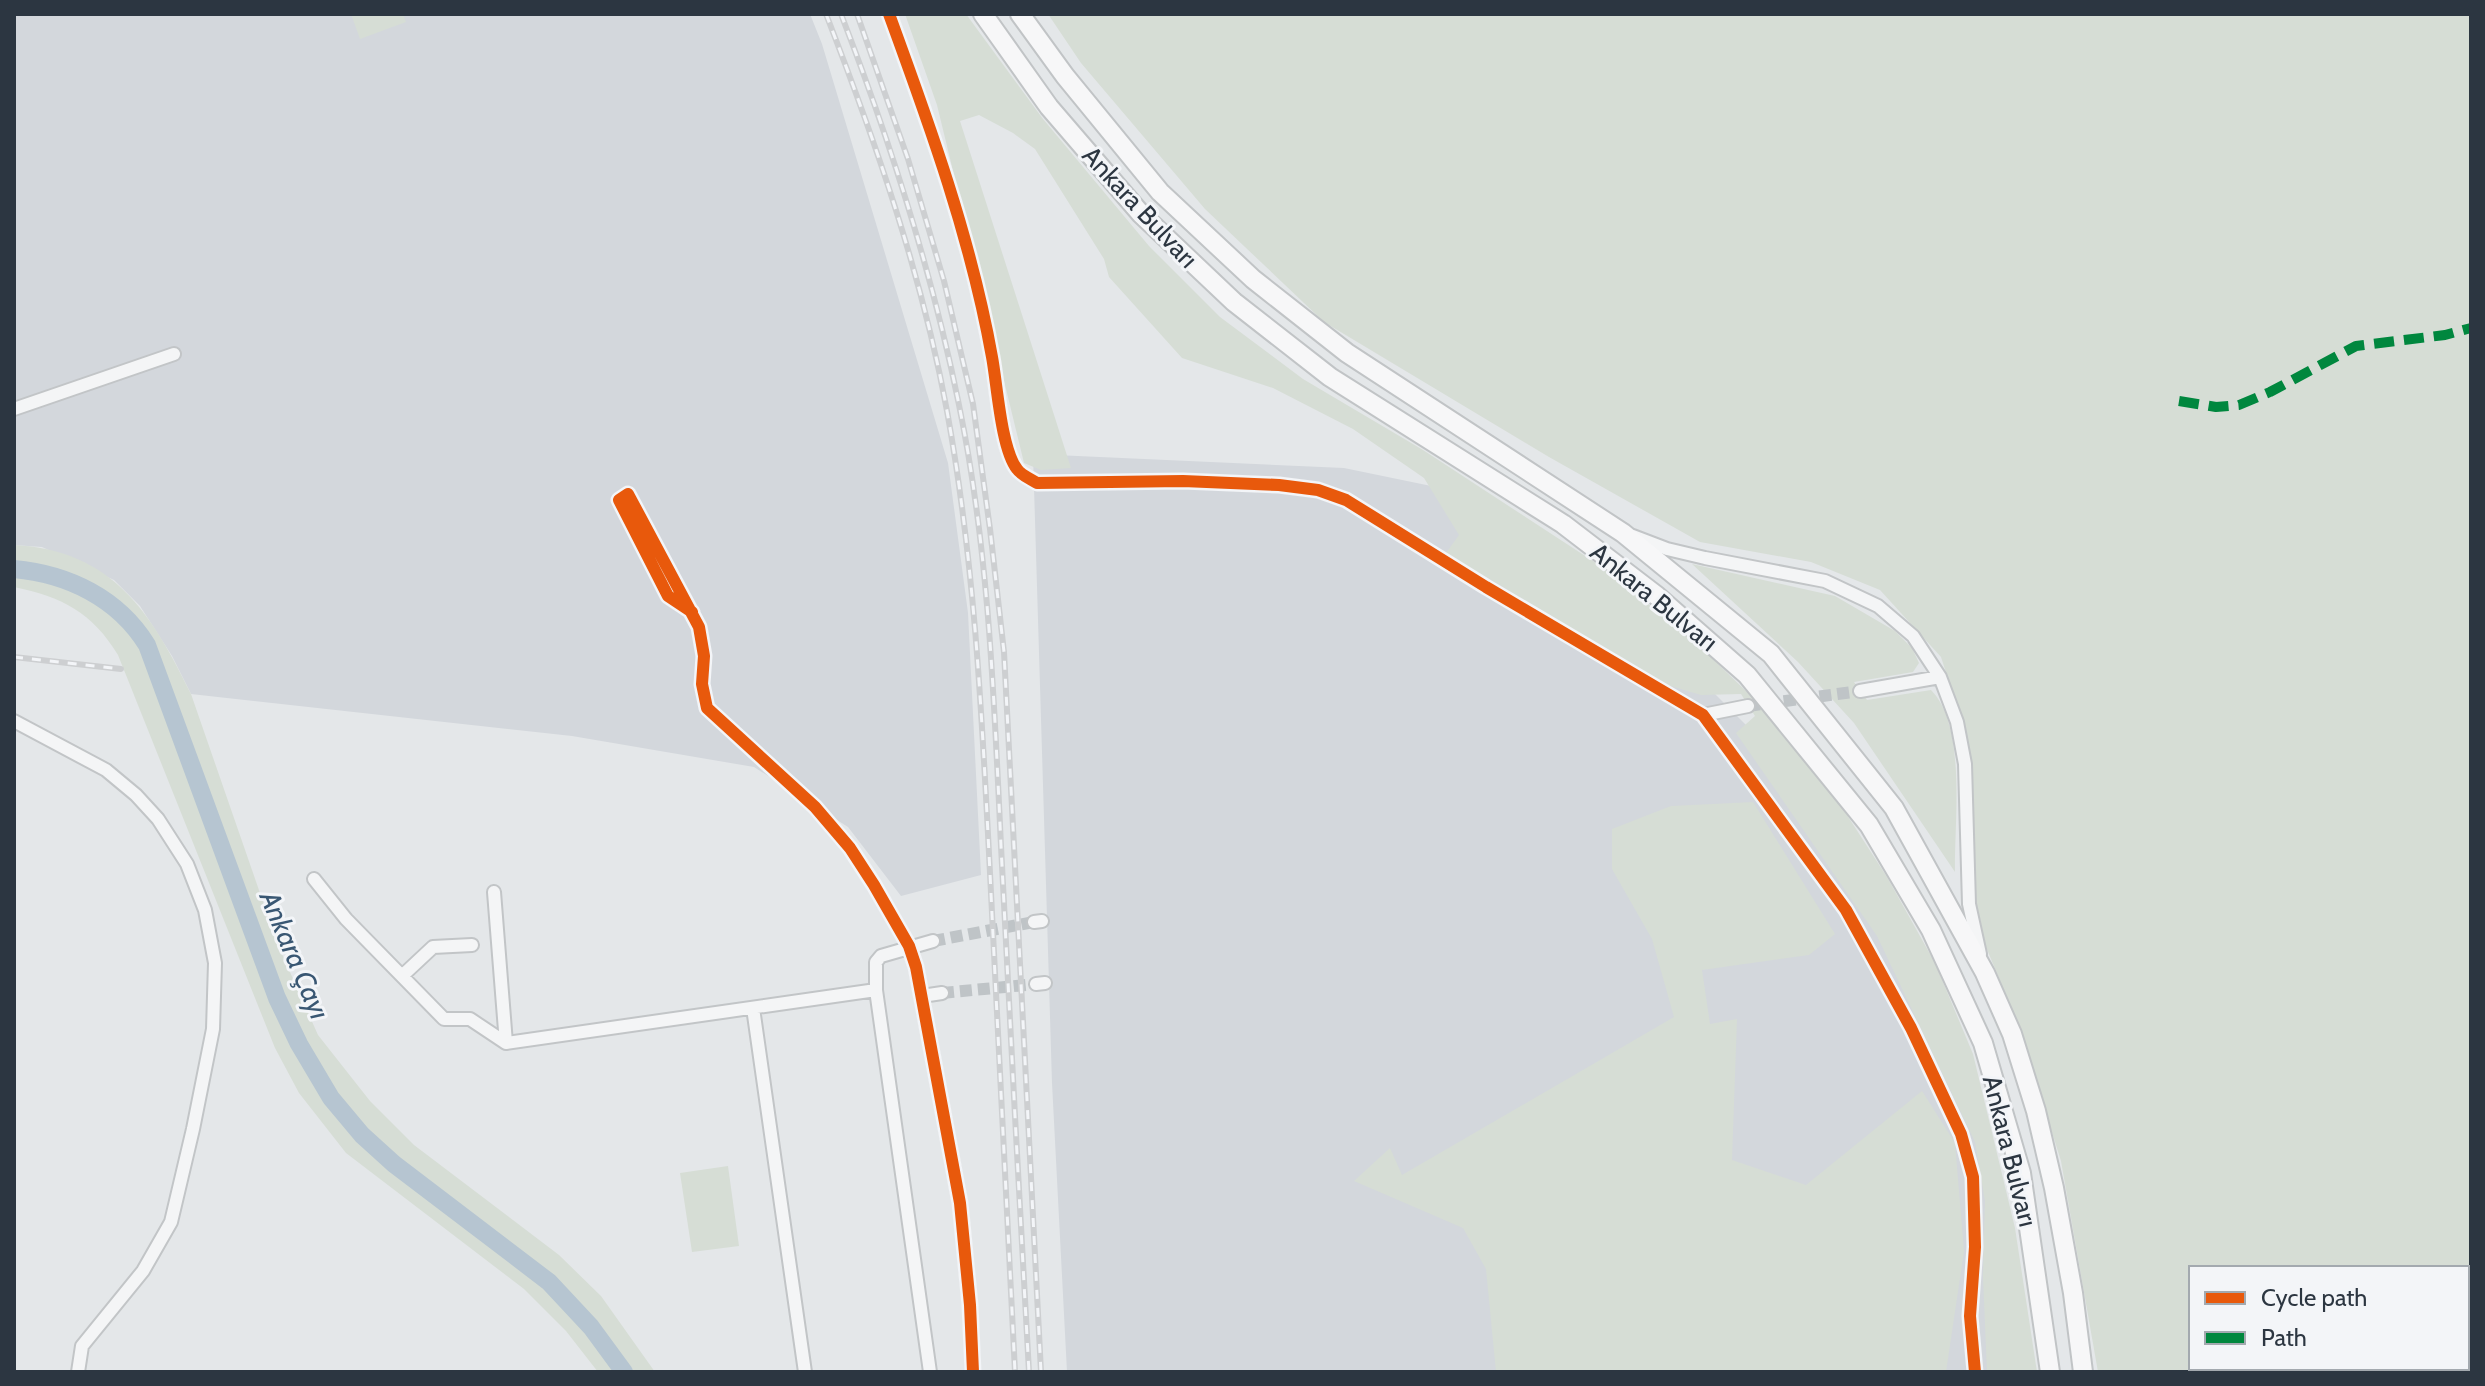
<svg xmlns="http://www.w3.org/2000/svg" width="2485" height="1386" font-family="Cabin,sans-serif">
	<rect width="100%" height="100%" fill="#e4e7e9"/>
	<!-- built -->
	<path fill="#d3d7dc" d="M14 14H810L822 44 948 463 968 613 981 875 901 896 848 827 754 767 572 736 191 694 172 656 140 606 114 580 42 547 14 545Z
		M1033 454 1344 468 1436 487 1658 637 1820 799 1985 1121 2023 1372H1067L1052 1083Z"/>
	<!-- green -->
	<path fill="#d6ddd5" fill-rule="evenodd" d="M351 14H403L406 22 360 39Z
		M905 14H966L1043 119 1149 246 1220 317 1303 379 1423 450 1602 567 1692 639 1773 717 1836 798 1887 877 1935 963 1973 1054 2015 1228 2037 1372H1987L1983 1277 1985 1201 1975 1142 1877 936 1736 733 1755 716 1741 694 1701 695 1667 685 1446 553 1459 535 1424 478 1353 429 1273 388 1182 358 1109 277 1104 259 1035 149 1013 133 979 115 960 121 1071 468 1041 470 1024 463 937 105Z
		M1048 14H2471V1372H2098L2061 1161 2018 1024 1986 947 1973 887 1969 840 1972 763 1962 722 1941 657 1880 590 1811 562 1700 542 1549 457 1324 322 1205 209 1081 63ZM2191 1268H2467V1368H2191Z
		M14 545C113 550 152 614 191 694L278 945 318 1035 370 1101 414 1145 559 1255 601 1296 655 1372H598L566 1331 524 1289 346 1153 299 1093 275 1048 118 655C92 612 62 597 14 587Z
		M1692 564 1835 596 1895 631 1912 648 1919 663 1913 672 1854 682 1867 700 1931 690C1967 726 1954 822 1955 872L1854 723 1798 662Z
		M1753 802 1835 934 1809 955 1702 970 1710 1024 1737 1019 1732 1160 1806 1185 1922 1091 1955 1143 1964 1251 1946 1372H1496L1486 1269 1463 1228 1354 1181 1390 1148 1402 1175 1674 1017 1652 939 1612 869V829L1671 806Z
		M728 1166 739 1246 692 1252 680 1173Z"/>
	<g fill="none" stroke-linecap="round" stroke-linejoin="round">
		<!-- river -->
		<path stroke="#b6c5d1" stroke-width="18" d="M14 569C68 574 118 598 147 645L277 998 299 1044 331 1098 362 1135 394 1164 549 1282 591 1327 624 1372"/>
		<!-- minor-tunnel -->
		<path stroke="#bfc4c7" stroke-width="12" stroke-dasharray="12 6" stroke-linecap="butt" d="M1748 706 1860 691
			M933 941 1034 922
			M942 993 1036 984"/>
		<defs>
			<path id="minor" d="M889 14C930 126 971 239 992 357 997 383 1001 449 1017 469 1021 475 1031 479 1037 483L1183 481 1279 485 1318 490 1346 500 1486 587 1703 715 1846 910 1911 1028 1961 1134 1973 1177 1975 1247 1970 1316 1975 1372
				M14 409 174 354
				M1633 536 1667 549 1705 558 1825 581 1878 606 1913 636 1940 677 1957 722 1965 764 1969 904 1980 954
				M692 612 668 596 619 500 628 494 699 627 704 656 702 684 707 708 815 807 850 848 874 885 909 946 916 967 960 1203 970 1305 973 1372
				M1860 691 1940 677
				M1703 715 1748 706
				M14 721 106 770 136 795 158 819 187 864 205 910 215 963 213 1029 193 1129 171 1222 143 1271 82 1346 78 1372
				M314 879 346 919 444 1019H470L506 1043 876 990 930 1372
				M494 892 506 1043
				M1034 922 1042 921
				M402 976 433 947 472 945
				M1036 984 1045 983
				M876 990V962L881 956 933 941
				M922 996 942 993
				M753 1008 805 1372"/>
			<path id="primary" d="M983 14 1049 107 1141 214 1234 302 1330 377 1563 524 1657 596 1747 675 1869 825 1931 930 1983 1043 2021 1173 2050 1372
				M1020 14 1065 76 1160 192 1253 279 1347 353 1623 533 1771 654 1894 808 1985 973 2012 1034 2036 1111 2054 1188 2073 1293 2083 1372"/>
		</defs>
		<!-- minor casing -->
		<use href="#minor" stroke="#c2c5c7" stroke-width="16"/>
		<!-- primary casing -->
		<use href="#primary" stroke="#c1c4c6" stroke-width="22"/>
		<!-- minor -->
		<use href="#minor" stroke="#f4f5f6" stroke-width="12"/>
		<!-- primary -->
		<use href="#primary" stroke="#f7f7f8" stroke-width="18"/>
		<defs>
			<path id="rail" d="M826 14C876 143 922 275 947 411 975 564 982 718 990 873 998 1040 1007 1206 1015 1372
				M841 14C890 141 932 271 959 405 989 550 994 699 1001 846 1010 1021 1019 1197 1029 1372
				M857 14 908 159 944 281 973 404 990 529 1004 652 1041 1372
				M14 657 121 669"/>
		</defs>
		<!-- rail casing -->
		<use href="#rail" stroke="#cdcfd1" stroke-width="6"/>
		<!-- rail -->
		<use href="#rail" stroke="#f3f5f8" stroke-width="3" stroke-dasharray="9" stroke-linecap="butt"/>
		<!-- quiet -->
		<path stroke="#00873e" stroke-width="10" stroke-dasharray="20 10" stroke-linecap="butt" d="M2179 401 2216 407 2239 405 2270 392 2356 346 2445 335 2471 328"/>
		<defs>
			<path id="cycleway" d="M889 14C930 126 971 239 992 357 997 383 1001 449 1017 469 1021 475 1031 479 1037 483L1183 481 1279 485 1318 490 1346 500 1486 587 1703 715 1846 910 1911 1028 1961 1134 1973 1177 1975 1247 1970 1316 1975 1372
				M692 612 668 596 619 500 628 494 699 627 704 656 702 684 707 708 815 807 850 848 874 885 909 946 916 967 960 1203 970 1305 973 1372"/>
		</defs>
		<!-- cycleway casing -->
		<use href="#cycleway" stroke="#f3f5f8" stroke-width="17"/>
		<!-- cycleway -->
		<use href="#cycleway" stroke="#e8590c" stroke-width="12"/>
	</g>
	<g text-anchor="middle" stroke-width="6" stroke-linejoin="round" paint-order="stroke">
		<!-- street labels -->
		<g font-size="26" fill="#2c3641" stroke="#f3f5f8">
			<text transform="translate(1140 207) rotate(47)" y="9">Ankara Bulvarı</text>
			<text transform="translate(1654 597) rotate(39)" y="9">Ankara Bulvarı</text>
			<text transform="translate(2010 1151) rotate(76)" y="9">Ankara Bulvarı</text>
		</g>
		<!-- water labels -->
		<g font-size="28" font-style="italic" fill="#395773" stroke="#f3f5f8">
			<text transform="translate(295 955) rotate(67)" y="10">Ankara Çayı</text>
		</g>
	</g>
	<!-- border -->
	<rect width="2485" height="1386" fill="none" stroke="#2c3641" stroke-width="32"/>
	<!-- legend -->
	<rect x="2189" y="1266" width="280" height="104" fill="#f3f5f8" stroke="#a3a9af" stroke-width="2"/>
	<rect x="2205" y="1292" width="40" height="12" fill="#e8590c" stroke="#a3a9af" stroke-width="2"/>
	<text x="2261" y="1306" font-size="24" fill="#2c3641">Cycle path</text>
	<rect x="2205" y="1332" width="40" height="12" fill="#00873e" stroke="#a3a9af" stroke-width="2"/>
	<text x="2261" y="1346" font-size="24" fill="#2c3641">Path</text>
</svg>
